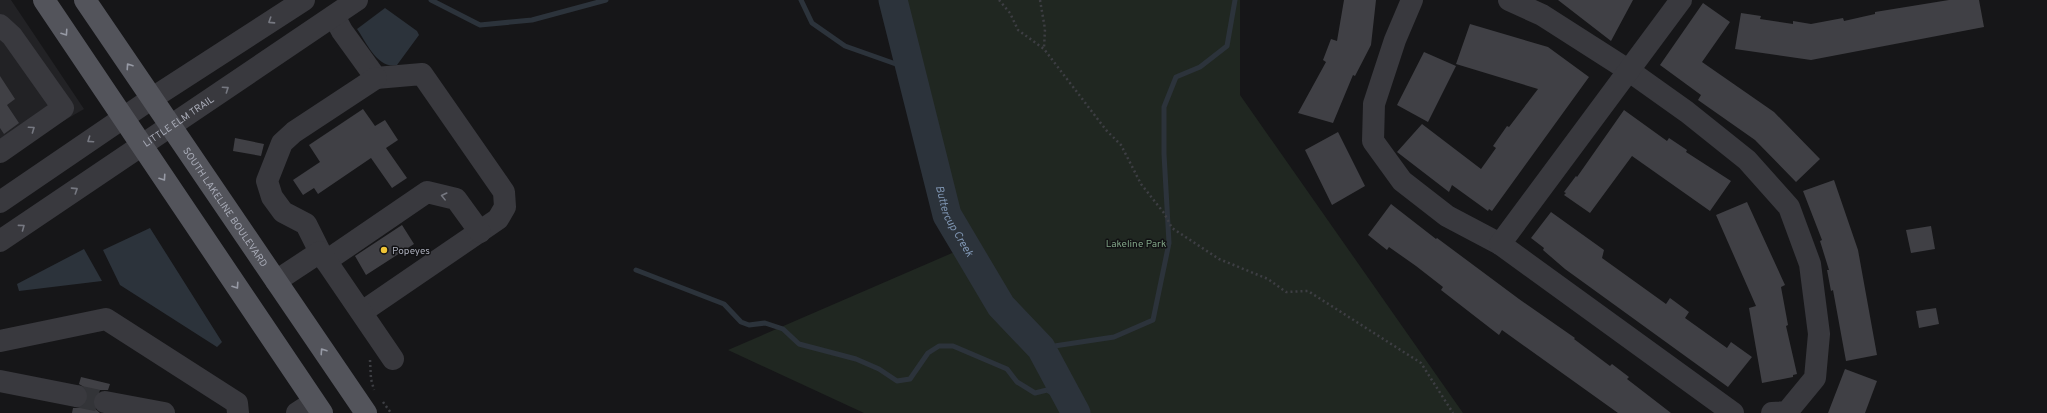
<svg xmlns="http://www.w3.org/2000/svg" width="2047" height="413" font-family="Overpass,sans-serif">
	<rect width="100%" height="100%" fill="#161618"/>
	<!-- built -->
	<path fill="#222225" d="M0 0H11L84 109 0 158Z"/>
	<!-- green -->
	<path fill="#202721" d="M897 0H1240V95L1463 413H864L728 350 966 247Z"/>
	<!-- water -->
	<path fill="#2c333b" d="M385 8 417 31 419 35 397 65C377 69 367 43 357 29Z
		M150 228 222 342 217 347 120 285 103 250Z
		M84 249 102 281 19 291 17 284Z"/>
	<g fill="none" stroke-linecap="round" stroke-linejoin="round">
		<!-- stream -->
		<path stroke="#2c333b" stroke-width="5" d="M431 0 480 25 532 20 606 0
			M801 0 812 23 845 46 910 69
			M636 270 724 304 741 322 749 325 765 323 783 329 799 344 856 359 879 369 897 381 910 379 928 353 939 346H953L1007 369 1017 382 1035 393 1047 390 1072 406
			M1041 348 1114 337 1153 320 1169 243 1164 154V107L1176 77 1200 67 1227 46 1235 0"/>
		<!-- river -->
		<path stroke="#2c333b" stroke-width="29" id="s1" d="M893 0 947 215 1001 306 1041 348 1076 413"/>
	</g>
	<!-- building -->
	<path fill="#404045" d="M1344 0H1376L1371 45 1355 76 1353 75 1333 123 1298 113 1326 62 1323 60 1331 39 1337 41Z
		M1558 0H1633L1611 41Z
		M1949 0H1979L1984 27 1811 60 1735 49 1741 13 1761 16 1760 19 1793 24V21L1811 24 1843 18 1844 21 1875 14V12Z
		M1703 3 1730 22 1702 62 1774 112 1820 159 1796 182 1755 140 1698 100 1701 95 1660 65Z
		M1470 24 1548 47 1589 77 1492 211 1489 209 1488 211 1452 185 1449 192 1397 152 1422 124 1481 169 1496 148 1493 146 1507 126 1509 127 1538 89 1456 64Z
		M1424 52 1456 66 1428 122 1397 105Z
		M0 76 15 99 7 105 19 123 4 134 0 128Z
		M363 109 375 126 385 120 398 140 386 148 407 178 392 188 371 158 318 194 314 188 303 195 293 180 320 162 309 145Z
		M1624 110 1667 141 1669 138 1687 150 1686 152 1731 181 1710 211 1632 156 1590 213 1564 195 1566 193 1564 192 1576 176 1577 177Z
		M1338 132 1365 186 1332 205 1305 150Z
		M235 138 264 144 261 156 233 151Z
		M1834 180 1858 250 1877 355 1846 361 1833 290 1831 291 1827 270H1829L1820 241 1822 240 1803 191Z
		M1747 202 1785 285 1781 287 1788 325 1786 326 1797 374 1793 375V377L1762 383 1749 308 1756 306 1716 215Z
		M1391 204 1436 239 1437 238 1519 299 1575 338 1574 339 1610 366 1612 364 1629 377 1627 379 1671 413H1618L1502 330 1499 335 1441 290 1443 287 1416 266 1389 247 1387 250 1368 235Z
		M1551 212 1604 250 1602 258 1666 304 1670 298 1689 312 1685 318 1727 348 1731 342 1752 357 1728 387 1565 269 1543 250 1544 248 1531 238Z
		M402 225 414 244 366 275 355 256Z
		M1931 226 1935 249 1911 253 1906 230Z
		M1936 308 1939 324 1919 328 1916 311Z
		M1845 369 1877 381 1865 413H1828Z
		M81 377 110 384 108 390H100L96 394 93 399V407L100 413H72L73 408H80L85 404 88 399V392L84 387 79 384Z"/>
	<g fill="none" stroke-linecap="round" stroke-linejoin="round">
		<!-- minor-tunnel -->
		<path stroke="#333438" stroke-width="22" stroke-dasharray="22 11" stroke-linecap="butt" d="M76 396 105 402"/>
		<!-- path -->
		<path stroke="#3d3e43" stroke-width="2.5" stroke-dasharray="2 3" stroke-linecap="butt" d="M999 0 1010 13 1018 30 1044 49 1106 130 1121 145 1141 184 1164 213 1172 228 1219 259 1268 279 1286 292 1308 291 1421 363 1453 413
			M1040 0 1045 29 1044 48
			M370 360 371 379 374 390
			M383 402 391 413"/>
		<!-- minor -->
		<g stroke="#39393e" stroke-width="22">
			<path d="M1412 0 1395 40 1374 104 1373 141 1402 181 1447 216 1500 244"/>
			<path d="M1509 0 1542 15 1628 70 1687 112 1747 160 1789 207 1810 264 1819 334 1815 378 1787 412 1772 413"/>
			<path d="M1681 0 1500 244 1733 413"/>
			<path d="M334 16 342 31 376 78 422 74 504 192 505 207 498 219 362 312"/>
			<path d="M0 25 12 36 63 108 0 152"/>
			<path d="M0 202 151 99 304 0"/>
			<path id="s2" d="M0 241 357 0"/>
			<path d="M320 252 306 224 283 212 272 197 267 181 282 143 294 132 376 78"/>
			<path d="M326 261 427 192 456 199 480 232"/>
			<path d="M276 281 320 252 393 359"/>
			<path d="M0 341 106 319 237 403 238 413"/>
			<path d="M0 381 76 396"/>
			<path d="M105 402 164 413"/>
			<path d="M297 413 314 402"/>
		</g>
		<!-- major -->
		<g stroke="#53545b" stroke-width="22">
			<path d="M44 0 322 413"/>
			<path id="s3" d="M85 0 366 413"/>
		</g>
	</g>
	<!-- one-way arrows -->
	<defs><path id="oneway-chevron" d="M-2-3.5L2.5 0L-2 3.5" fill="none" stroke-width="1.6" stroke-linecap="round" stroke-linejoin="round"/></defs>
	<g stroke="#767881">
		<use href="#oneway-chevron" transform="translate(271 21) rotate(147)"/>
		<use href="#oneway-chevron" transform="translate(226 89) rotate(-34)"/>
		<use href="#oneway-chevron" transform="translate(32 129) rotate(-35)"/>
		<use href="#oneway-chevron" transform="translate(90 140) rotate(146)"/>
		<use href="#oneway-chevron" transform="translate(75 190) rotate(-33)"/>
		<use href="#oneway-chevron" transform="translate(444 196) rotate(-166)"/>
		<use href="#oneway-chevron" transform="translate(22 227) rotate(-36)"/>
	</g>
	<g stroke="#979aa5">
		<use href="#oneway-chevron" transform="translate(65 33) rotate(56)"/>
		<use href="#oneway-chevron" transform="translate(129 66) rotate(-124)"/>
		<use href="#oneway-chevron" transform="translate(163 178) rotate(56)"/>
		<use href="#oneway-chevron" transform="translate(236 286) rotate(56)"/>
		<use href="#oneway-chevron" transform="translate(323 351) rotate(-124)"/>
	</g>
	<!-- markers -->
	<circle fill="#efc436" stroke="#111113" stroke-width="1.5" cx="384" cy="250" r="4"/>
	<g text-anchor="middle" stroke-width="3" stroke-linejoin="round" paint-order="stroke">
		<!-- street labels -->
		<g font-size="10" fill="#a8abb7" stroke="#111113">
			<text dy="4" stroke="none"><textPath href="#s2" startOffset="215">LITTLE ELM TRAIL</textPath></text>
			<text dy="4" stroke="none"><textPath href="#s3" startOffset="250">SOUTH LAKELINE BOULEVARD</textPath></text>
		</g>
		<!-- park labels -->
		<g font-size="10" fill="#7fa285" stroke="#111113">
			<text x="1136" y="247">Lakeline Park</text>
		</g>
		<!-- poi labels -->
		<g font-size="10" fill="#a8abb7" stroke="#111113" text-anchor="start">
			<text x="392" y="254">Popeyes</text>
		</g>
		<!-- water labels -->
		<g font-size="11" font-style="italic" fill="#7f95b2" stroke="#111113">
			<text dy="4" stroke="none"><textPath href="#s1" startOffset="230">Buttercup Creek</textPath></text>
		</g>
	</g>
</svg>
